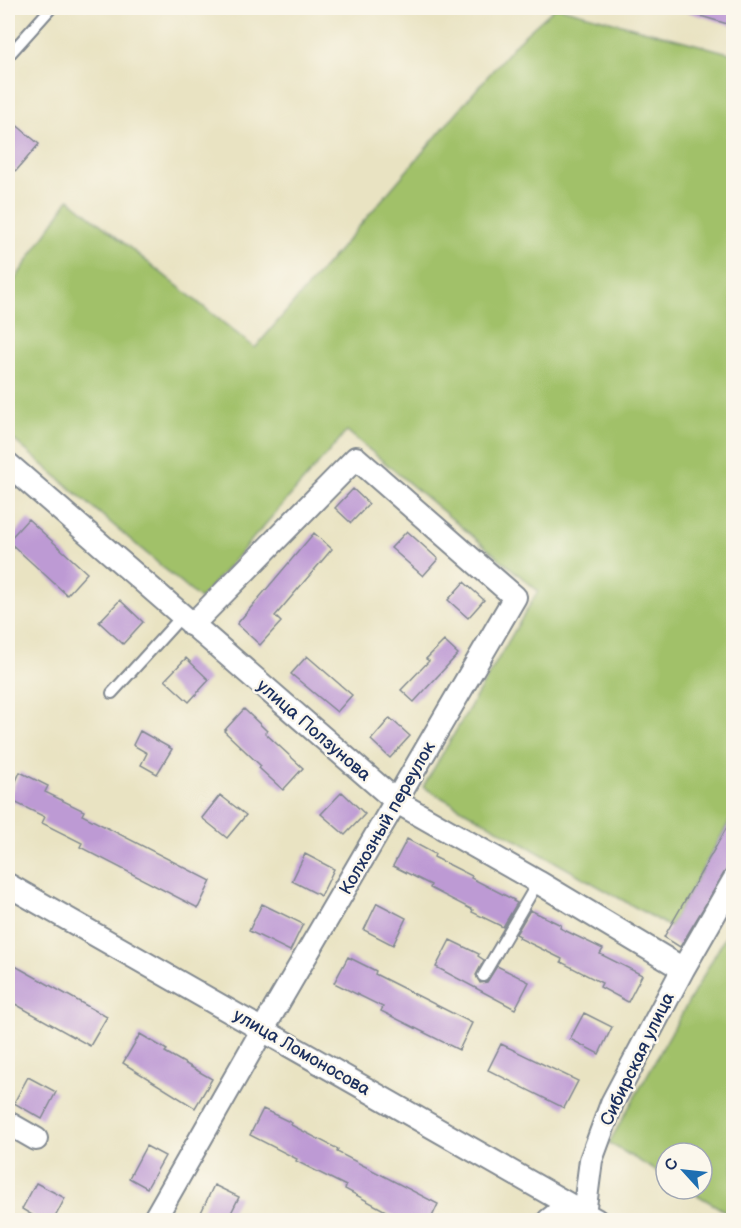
<svg xmlns="http://www.w3.org/2000/svg" width="741" height="1228" font-family="'Balsamiq Sans',sans-serif">
	<rect width="100%" height="100%" fill="#fbf7ec"/>
	<filter id="ink" filterUnits="userSpaceOnUse"><feTurbulence type="fractalNoise" baseFrequency=".0167" numOctaves="2"/><feDisplacementMap in="SourceGraphic" scale="12" xChannelSelector="R" yChannelSelector="G"/><feConvolveMatrix kernelMatrix="1 2 1 2 8 2 1 2 1" color-interpolation-filters="sRGB"/></filter>
	<filter id="wash" filterUnits="userSpaceOnUse"><feTurbulence type="fractalNoise" baseFrequency=".008" numOctaves="4" result="noise"/><feDisplacementMap in="SourceGraphic" scale="24" xChannelSelector="R" yChannelSelector="G"/><feGaussianBlur stdDeviation="1.35" result="paint"/><feColorMatrix in="noise" values="0 0 0 0 0 0 0 0 0 0 0 0 0 0 0 0 0 1.4 0 .05"/><feComposite in="paint" operator="in"/></filter>
	<g filter="url(#wash)">
		<rect width="100%" height="100%" fill="#e9e3c2"/>
		<!-- green -->
		<path fill="#a1c169" stroke="#5e7864" stroke-width="1.5" d="M555 8H561L733 54V815L670 927 423 787 538 591 347 431 200 599 8 435V290L69 199 255 348 517 42Z
			M733 923V1216L687 1189H702V1153H666V1177L609 1143Z"/>
		<g id="blocks">
			<!-- building -->
			<path fill="#bd9ad4" d="M684 8H734V26L684 11Z
				M8 118 39 144 16 171 8 164Z
				M353 489 369 504 351 523 335 508Z
				M28 519 87 573 67 595 8 541Z
				M407 531 438 559 423 576 391 548Z
				M314 533 332 549 275 616 281 622 260 645 237 624Z
				M464 582 484 600 468 618 448 600Z
				M120 600 143 622 123 644 99 622Z
				M444 641 458 654 414 702 401 690 429 661 426 659Z
				M307 656 352 695 337 712 291 674Z
				M186 658 209 680 189 702 165 680Z
				M244 709 267 731 265 733 303 768 283 790 259 768 261 766 224 731Z
				M390 718 410 736 390 758 371 740Z
				M140 731 172 749 157 774 141 765 147 753 133 745Z
				M20 772 48 786 45 792 84 811 82 815 211 881 198 908 80 847 82 843 42 823 45 817 8 799Z
				M342 792 365 814 345 835 321 814Z
				M220 795 246 815 227 838 202 818Z
				M734 815V857L680 947 664 937Z
				M407 839 435 854 434 857 472 876 471 878 514 900 513 901 517 903 503 927 472 912 473 910 430 888 431 885 393 866Z
				M305 854 334 869 321 896 292 881Z
				M377 903 406 918 393 945 364 930Z
				M262 904 303 924 290 951 249 931Z
				M530 910 561 925 560 928 603 949 600 954 642 975 628 1002 600 987 602 983 561 962 562 959 519 938 520 936 516 934Z
				M450 940 479 954 478 956 484 960 476 975 480 983 487 982 497 966 529 982 515 1009 436 967Z
				M348 957 376 971 375 974 472 1023 459 1050 381 1011 383 1007 334 983Z
				M8 962 107 1017 90 1046 8 1000Z
				M584 1013 612 1027 599 1054 570 1039Z
				M140 1034 167 1050 165 1052 212 1079 195 1108 123 1063Z
				M501 1044 578 1081 564 1108 488 1070Z
				M28 1077 56 1092 42 1119 14 1103Z
				M263 1109 292 1123 291 1125 338 1149 337 1152 438 1204 430 1221H404L345 1189 346 1186 296 1161 297 1159 250 1135Z
				M146 1146 165 1156 147 1188 129 1178Z
				M36 1183 65 1198 53 1221H42L22 1209Z
				M214 1185 239 1197 227 1221H197Z"/>
		</g>
	</g>
	<g filter="url(#ink)">
		<use href="#blocks" fill-opacity="0" stroke="#828990" stroke-width="1.5"/>
		<g fill="none" stroke-linecap="round" stroke-linejoin="round">
			<defs>
				<path id="service" d="M8 56 51 8
					M112 693 182 616
					M483 976 538 882"/>
				<path id="minor" d="M8 464 397 802 538 882 683 969
					M8 885 596 1220
					M8 1123 36 1139
					M154 1220 263 1029 515 597 356 458 192 625
					M549 1220 558 1213 584 1214 591 1160 612 1103 683 969 734 880"/>
			</defs>
			<!-- service casing -->
			<use href="#service" stroke="#828990" stroke-width="14"/>
			<!-- minor casing -->
			<use href="#minor" stroke="#828990" stroke-width="26"/>
			<!-- service -->
			<use href="#service" stroke="#fff" stroke-width="10"/>
			<!-- minor -->
			<use href="#minor" stroke="#fff" stroke-width="22"/>
		</g>
	</g>
	<g text-anchor="middle" stroke-width="5" stroke-linejoin="round" paint-order="stroke">
		<!-- street labels -->
		<g font-size="18" fill="#1b2f5e" stroke="#fbf7ec">
			<text transform="translate(314 730) rotate(41)" y="6">улица Ползунова</text>
			<text transform="translate(387 818) rotate(-60)" y="6">Колхозный переулок</text>
			<text transform="translate(302 1052) rotate(30)" y="6">улица Ломоносова</text>
			<text transform="translate(637 1059) rotate(-64)" y="6">Сибирская улица</text>
		</g>
	</g>
	<!-- margin -->
	<rect width="741" height="1228" fill="none" stroke="#fbf7ec" stroke-width="30"/>
	<!-- north arrow -->
	<g transform="translate(684 1171) rotate(297)"><circle r="28" fill="#fbf7ec" stroke="#a1a7b3" stroke-width="1.5"/>
	<path d="M0-4.5L10 22L0 15L-10 22Z" fill="#1f6fb2"/>
	<text y="-9" font-size="16" font-weight="bold" text-anchor="middle" fill="#1b2f5e">С</text>
	</g>
</svg>
